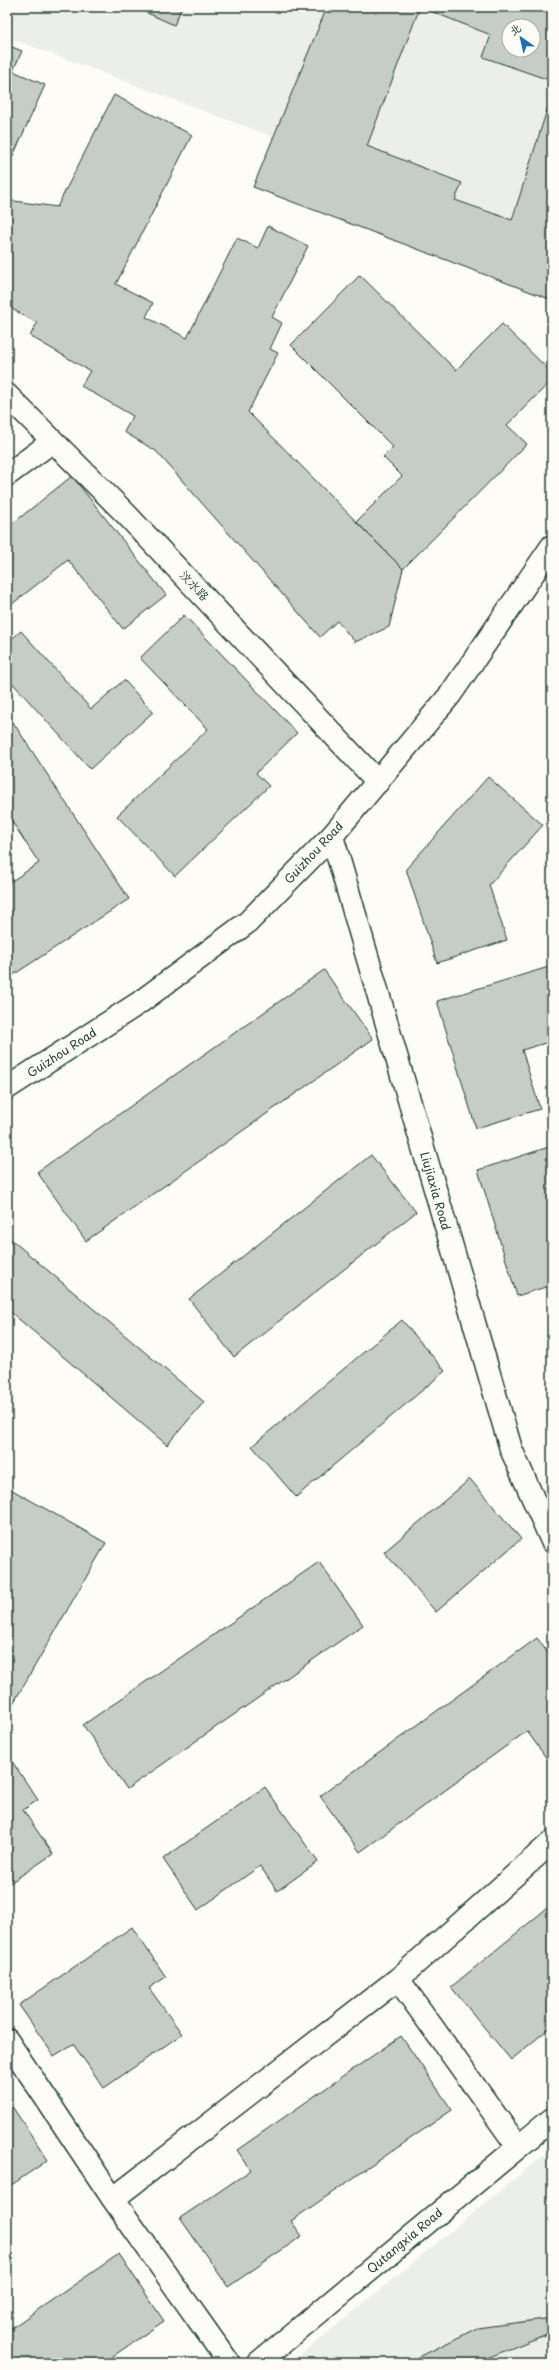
<svg xmlns="http://www.w3.org/2000/svg" width="559" height="2370" font-family="'Playpen Sans','LXGW WenKai TC',sans-serif">
	<rect width="100%" height="100%" fill="#fdfcf7"/>
	<filter id="ink" filterUnits="userSpaceOnUse"><feTurbulence type="fractalNoise" baseFrequency=".025" numOctaves="2"/><feDisplacementMap in="SourceGraphic" scale="8" xChannelSelector="R" yChannelSelector="G"/><feConvolveMatrix kernelMatrix="1 2 1 2 8 2 1 2 1" color-interpolation-filters="sRGB"/></filter>
	<g filter="url(#ink)">
		<!-- built -->
		<path fill="#eceee9" fill-rule="evenodd" d="M7 7H552V300L253 187 274 137 7 37ZM509 26H533V50H509Z
			M552 2148V2363H291Z"/>
		<!-- building -->
		<path fill="#c6cdc7" stroke="#1f3d34" fill-rule="evenodd" d="M134 7H182L174 25Z
			M327 7H552V81L483 57 491 35 420 7 367 146 462 183 455 200 512 220 552 94V300L253 187ZM509 26H533V50H509Z
			M7 45 22 51 13 71 45 85 13 156 7 153Z
			M114 95 192 135 116 284 153 303 146 317 187 338 237 238 258 248 268 226 308 246 272 317 282 323 270 349 278 353 248 412 403 569 389 627 355 642 337 621 320 637 156 451 124 432 133 416 81 386 90 371 30 336 37 323 7 306V200L57 207Z
			M360 275 456 370 502 324 552 373V380L507 425 527 444 403 569 356 522 402 476 383 457 393 447 291 345Z
			M72 476 166 595 123 629 68 560 7 608V528Z
			M184 615 297 733 256 773 269 786 175 876 117 816 208 729 140 658Z
			M21 631 91 709 124 680 153 712 90 769 7 677V643Z
			M7 713 129 899 7 979V884L39 863 7 814Z
			M488 777 543 825 489 885 507 940 437 963 406 869Z
			M552 966V1041L522 1050 540 1109 476 1128 437 1001Z
			M324 970 373 1039 86 1241 37 1172Z
			M552 1146V1285L517 1296 478 1170Z
			M371 1155 416 1212 234 1357 189 1299Z
			M7 1236 204 1402 167 1445 7 1309Z
			M402 1320 445 1371 296 1497 252 1446Z
			M552 1334V1353L547 1335Z
			M470 1479 521 1539 436 1612 384 1552Z
			M7 1487 106 1543 7 1714Z
			M319 1562 363 1625 127 1789 83 1725Z
			M537 1638 552 1659V1766L527 1731 360 1852 320 1796Z
			M7 1754 38 1800 23 1810 53 1854 7 1885Z
			M265 1787 318 1862 277 1891 260 1866 198 1910 163 1859Z
			M552 1904V2026L511 2060 451 1987Z
			M132 1927 166 1977 149 1988 182 2034 104 2088 73 2044 54 2056 19 2005Z
			M401 2036 452 2110 291 2221 302 2236 228 2287 180 2218 251 2170 237 2150Z
			M7 2099 48 2160 7 2188Z
			M119 2254 164 2321 103 2363H7V2331Z
			M544 2319H552V2363H407L477 2328Z
			M552 2332V2363H489L487 2358Z"/>
		<g fill="none" stroke-linecap="round" stroke-linejoin="round">
			<defs>
				<path id="street" d="M7 395 125 513 378 782
					M7 475 53 441
					M332 836 511 1449 552 1541
					M398 1979 518 2147
					M7 2040 113 2199 229 2363
					M113 2199 398 1979 552 1842
					M258 2363 552 2119"/>
				<path id="secondary" d="M7 1088 139 1003 248 922 332 836 450 695 552 546"/>
			</defs>
			<!-- street casing -->
			<use href="#street" stroke="#1f3d34" stroke-width="25"/>
			<!-- secondary casing -->
			<use href="#secondary" stroke="#1f3d34" stroke-width="25"/>
			<!-- street -->
			<use href="#street" stroke="#fdfcf7" stroke-width="22"/>
			<!-- secondary -->
			<use href="#secondary" stroke="#fdfcf7" stroke-width="22"/>
		</g>
	</g>
	<g text-anchor="middle" stroke-width="3" stroke-linejoin="round" paint-order="stroke">
		<!-- street labels -->
		<g font-size="12" fill="#1f3d34" stroke="#fdfcf7">
			<text transform="translate(194 586) rotate(47)" y="4">汶水路</text>
			<text transform="translate(314 853) rotate(-47)" y="4">Guizhou Road</text>
			<text transform="translate(62 1053) rotate(-33)" y="4">Guizhou Road</text>
			<text transform="translate(435 1191) rotate(74)" y="4">Liujiaxia Road</text>
			<text transform="translate(405 2241) rotate(-40)" y="4">Qutangxia Road</text>
		</g>
	</g>
	<!-- margin -->
	<rect width="559" height="2370" fill="none" stroke="#fdfcf7" stroke-width="24"/>
	<rect x="12" y="12" width="535" height="2346" fill="none" stroke="#1f3d34" stroke-width="1.5" filter="url(#ink)"/>
	<!-- north arrow -->
	<g transform="translate(521 38) rotate(326)"><circle r="19" fill="#fdfcf7" stroke="#a4b0a9"/>
	<path d="M0-3L7 15L0 10L-7 15Z" fill="#1f6fb2"/>
	<text y="-6" font-size="11" font-weight="bold" text-anchor="middle" fill="#1f3d34">北</text>
	</g>
</svg>
